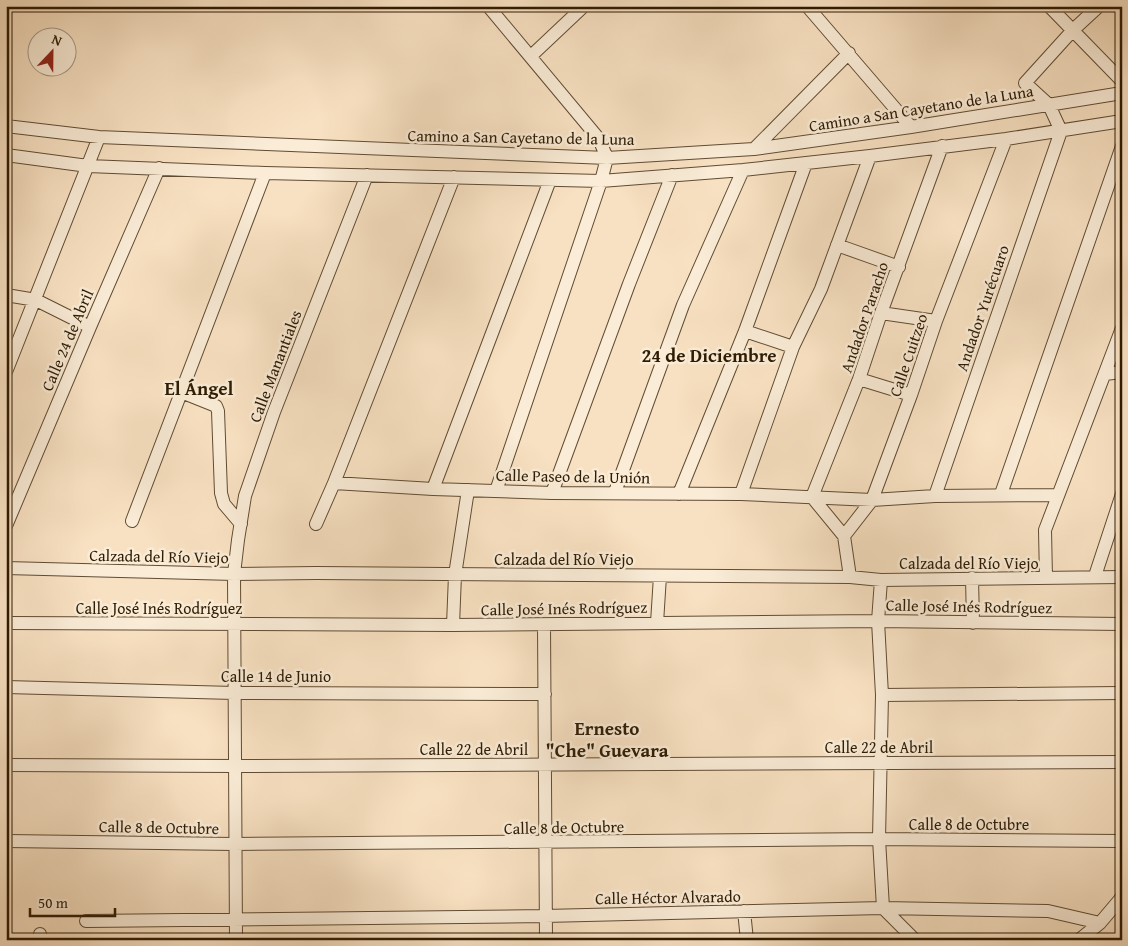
<svg xmlns="http://www.w3.org/2000/svg" width="1128" height="946" font-family="'Gentium Book Plus',serif">
	<rect width="100%" height="100%" fill="#f8e1c2"/>
	<filter id="stains"><feTurbulence type="fractalNoise" baseFrequency=".004" numOctaves="4"/><feColorMatrix values="0 0 0 0 .2 0 0 0 0 .09 0 0 0 0 .02 0 0 0 .5 -.17"/></filter>
	<radialGradient id="worn" r=".72"><stop offset=".6" stop-color="#630" stop-opacity="0"/><stop offset="1" stop-color="#630" stop-opacity=".3"/></radialGradient>
	<g fill="none" stroke-linecap="round" stroke-linejoin="round">
		<defs>
			<path id="minor" d="M488 6 599 139 607 158 601 181 496 491
				M807 6 911 127
				M1049 6 1122 81
				M531 56 584 6
				M6 126 99 137 607 158 754 149 911 127 1122 93
				M754 149 849 53
				M6 155 88 166 265 173 601 181 743 170 870 156 1006 139 1122 121
				M837 245 899 267
				M6 295 36 300 90 327
				M881 313 936 321
				M745 331 793 347
				M6 372 99 137
				M1105 374 1122 372
				M859 379 911 395
				M181 392 216 406 218 411 221 493 224 504 241 524
				M334 483 433 489 552 493 741 494 872 500 935 496 1058 495
				M433 489 550 180
				M615 492 683 305 743 170
				M552 493 629 284 672 175
				M679 494 745 331 806 163
				M741 494 793 347 821 289 870 156
				M1001 494 1122 146
				M935 496 1061 131 1049 105 1025 83 1073 30 1099 6
				M132 521 265 173
				M316 524 334 483 454 177
				M6 526 90 327 159 168
				M844 536 812 497 859 379 881 313 942 146
				M6 568 234 574 316 573 850 577 881 580 1122 577
				M1095 576 1122 494
				M850 577 844 536 872 500 911 395 936 321 1006 139
				M972 578 973 623
				M1046 578 1045 530 1122 328
				M881 580 878 621 882 695 879 839 883 908 915 940
				M6 623 453 625 878 621 1122 624
				M657 623 660 576
				M453 625 455 575 468 490
				M544 625 546 940
				M6 687 234 693 545 694
				M882 695 1122 693
				M6 765 235 766 1122 762
				M6 841 234 844 879 839 1122 841
				M744 911 747 940
				M86 921 545 916 883 908 1048 911 1100 923
				M40 934V940
				M236 940 234 574 238 540 245 496 274 412 367 175
				M1079 940 1100 923 1122 897"/>
		</defs>
		<!-- minor casing -->
		<use href="#minor" stroke="#604c33" stroke-width="14"/>
		<!-- minor -->
		<use href="#minor" stroke="#faecd7" stroke-width="12"/>
	</g>
	<g text-anchor="middle" stroke-width="5" stroke-linejoin="round" paint-order="stroke">
		<!-- street labels -->
		<g font-size="16" fill="#2e1b03" stroke="#faecd7">
			<text transform="translate(921 108) rotate(-9)" y="6">Camino a San Cayetano de la Luna</text>
			<text transform="translate(521 137) rotate(1)" y="6">Camino a San Cayetano de la Luna</text>
			<text transform="translate(982 308) rotate(-71)" y="6">Andador Yurécuaro</text>
			<text transform="translate(864 317) rotate(-71)" y="6">Andador Paracho</text>
			<text transform="translate(67 340) rotate(-67)" y="6">Calle 24 de Abril</text>
			<text transform="translate(908 355) rotate(-71)" y="6">Calle Cuitzeo</text>
			<text transform="translate(275 366) rotate(-69)" y="6">Calle Manantiales</text>
			<text transform="translate(573 476) rotate(1)" y="6">Calle Paseo de la Unión</text>
			<text transform="translate(159 556) rotate(1)" y="6">Calzada del Río Viejo</text>
			<text x="564" y="565">Calzada del Río Viejo</text>
			<text x="969" y="569">Calzada del Río Viejo</text>
			<text transform="translate(969 606) rotate(1)" y="6">Calle José Inés Rodríguez</text>
			<text x="159" y="614">Calle José Inés Rodríguez</text>
			<text transform="translate(564 608) rotate(-1)" y="6">Calle José Inés Rodríguez</text>
			<text x="276" y="682">Calle 14 de Junio</text>
			<text x="879" y="753">Calle 22 de Abril</text>
			<text x="474" y="755">Calle 22 de Abril</text>
			<text x="969" y="830">Calle 8 de Octubre</text>
			<text transform="translate(159 827) rotate(1)" y="6">Calle 8 de Octubre</text>
			<text transform="translate(564 827) rotate(-1)" y="6">Calle 8 de Octubre</text>
			<text transform="translate(668 897) rotate(-1)" y="6">Calle Héctor Alvarado</text>
		</g>
		<!-- quarter labels -->
		<g font-size="19" font-weight="bold" fill="#2e1b03" stroke="#faecd7">
			<text x="709" y="362">24 de Diciembre</text>
			<text x="199" y="395">El Ángel</text>
			<text x="607" y="735">Ernesto<tspan x="607" dy="22">"Che" Guevara</tspan></text>
		</g>
	</g>
	<!-- margin -->
	<rect width="1128" height="946" fill="none" stroke="#f8e1c2" stroke-width="25"/>
	<rect x="8" y="8" width="1113" height="931" fill="none" stroke="#2e1b03" stroke-width="2.5"/>
	<rect x="12" y="12" width="1103" height="921" fill="none" stroke="#2e1b03"/>
	<!-- north arrow -->
	<g transform="translate(52 52) rotate(22)"><circle r="24" fill="#faecd7" stroke="#a89882"/>
	<path d="M0-4L9 19L0 12L-9 19Z" fill="#8f2418"/>
	<text y="-8" font-size="14" font-weight="bold" text-anchor="middle" fill="#2e1b03">N</text>
	</g>
	<!-- scale -->
	<path d="M30 908v8h85v-8" fill="none" stroke="#2e1b03" stroke-width="2.5"/>
	<text x="38" y="908" font-size="15" fill="#2e1b03" stroke="#faecd7" stroke-width="4" paint-order="stroke">50 m</text>
	<rect width="100%" height="100%" filter="url(#stains)"/>
	<rect width="100%" height="100%" fill="url(#worn)"/>
</svg>
